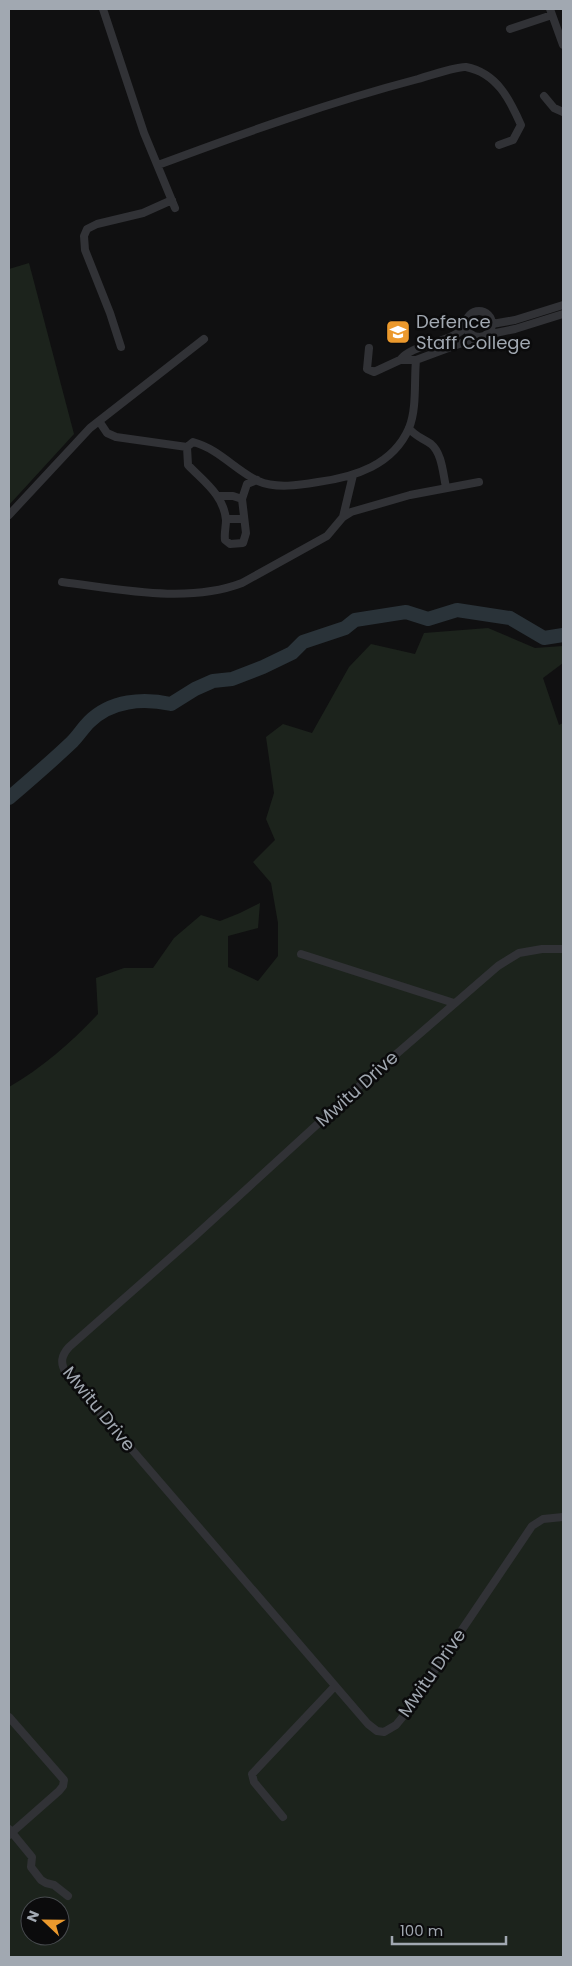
<svg xmlns="http://www.w3.org/2000/svg" width="572" height="1966" font-family="Poppins,sans-serif">
	<rect width="100%" height="100%" fill="#101011"/>
	<!-- green -->
	<path fill="#1c231c" fill-rule="evenodd" d="M29 263 74 434 9 505V269Z
		M488 628 535 648 563 646V663L543 678 559 725 563 723V1957H9V1087C42 1068 72 1042 98 1014L96 978 124 968H153L174 938 201 915 220 921 240 913 260 903 258 928 228 936V967L258 981 278 956V923L271 883 253 862 275 840 266 819 274 793 266 737 283 724 312 733 349 667 371 644 415 654 424 633ZM30 1906H60V1936H30Z"/>
	<g fill="none" stroke-linecap="round" stroke-linejoin="round">
		<!-- river -->
		<path stroke="#2a3339" stroke-width="14" d="M9 798C30 780 51 762 72 742 78 736 83 728 89 722 111 700 143 698 171 704L195 689 213 681 232 679 263 667 292 653 303 642 345 628 355 620 406 612 428 619 457 610 510 618 544 638 563 635"/>
		<!-- street -->
		<path stroke="#313236" stroke-width="8" d="M103 9 144 133 175 208
			M550 9 563 45
			M510 29 552 15
			M544 96 554 108 563 112
			M158 165C244 133 330 102 418 79 428 76 458 66 466 67 497 73 510 100 521 125L513 140 499 145
			M466 324a13 13 0 1 1 26 0a13 13 0 1 1-26 0Z
			M492 324 515 320 563 305
			M486 335 515 329 563 314
			M121 347 110 313 85 250 84 236 87 229 97 224 143 213 172 200
			M369 348 367 369 374 372 400 360H416L478 337
			M400 360C413 343 447 345 466 327
			M99 421 107 433 116 437 187 447
			M409 428C414 436 423 438 431 444 442 453 443 474 446 487
			M218 496H233L242 499 246 533 243 543 230 544 225 540C224 533 226 527 226 520 224 495 203 481 188 465L187 447 193 442C219 449 235 470 258 481 276 489 300 485 318 482 355 477 393 465 409 428 417 409 414 381 416 360
			M242 499 247 484 257 480
			M9 515 90 428 204 339
			M343 517 353 475
			M226 519H244
			M62 582C119 589 187 604 242 583L327 536 343 517 351 512 410 495 479 482
			M563 949H542L519 953 498 966 356 1089 195 1236 69 1347C61 1356 60 1363 66 1373L368 1724 377 1731 384 1732 396 1725 405 1714 532 1526 543 1519 563 1517
			M301 954 454 1003
			M9 1717 64 1780 63 1786 59 1791 9 1835
			M283 1817 254 1782 252 1774 335 1686
			M9 1829 32 1857 31 1867 41 1880 46 1883 54 1885 68 1896"/>
	</g>
	<!-- icons -->
	<defs>
		<symbol id="university-square" viewBox="-11 -11 22 22"><rect x="-9" y="-9" width="18" height="18" rx="4" fill="#eb992d" stroke="#0b0b0c"/><path d="M0-5L7-2L0 1L-7-2ZM-4 1L0 2.5L4 1V4Q0 6-4 4Z" fill="#fff"/></symbol>
	</defs>
	<g fill-rule="evenodd">
		<use href="#university-square" x="384" y="318" width="28" height="28"/>
	</g>
	<g text-anchor="middle" stroke-width="5" stroke-linejoin="round" paint-order="stroke">
		<!-- poi labels -->
		<g font-size="18" fill="#a1a8b1" stroke="#0b0b0c" text-anchor="start">
			<text x="416" y="328">Defence<tspan x="416" dy="21">Staff College</tspan></text>
		</g>
		<!-- street labels -->
		<g font-size="18" fill="#a1a8b1" stroke="#0b0b0c">
			<text transform="translate(357 1089) rotate(-42)" y="6">Mwitu Drive</text>
			<text transform="translate(99 1409) rotate(51)" y="6">Mwitu Drive</text>
			<text transform="translate(432 1673) rotate(-55)" y="6">Mwitu Drive</text>
		</g>
	</g>
	<!-- border -->
	<rect width="572" height="1966" fill="none" stroke="#a1a8b1" stroke-width="20"/>
	<!-- north arrow -->
	<g transform="translate(45 1921) rotate(292)"><circle r="24" fill="#0b0b0c" stroke="#474a4e"/>
	<path d="M0-4L9 19L0 12L-9 19Z" fill="#eb992d"/>
	<text y="-8" font-size="14" font-weight="bold" text-anchor="middle" fill="#a1a8b1">N</text>
	</g>
	<!-- scale -->
	<path d="M392 1936v8h114v-8" fill="none" stroke="#a1a8b1" stroke-width="2.5"/>
	<text x="400" y="1936" font-size="15" fill="#a1a8b1" stroke="#0b0b0c" stroke-width="4" paint-order="stroke">100 m</text>
</svg>
